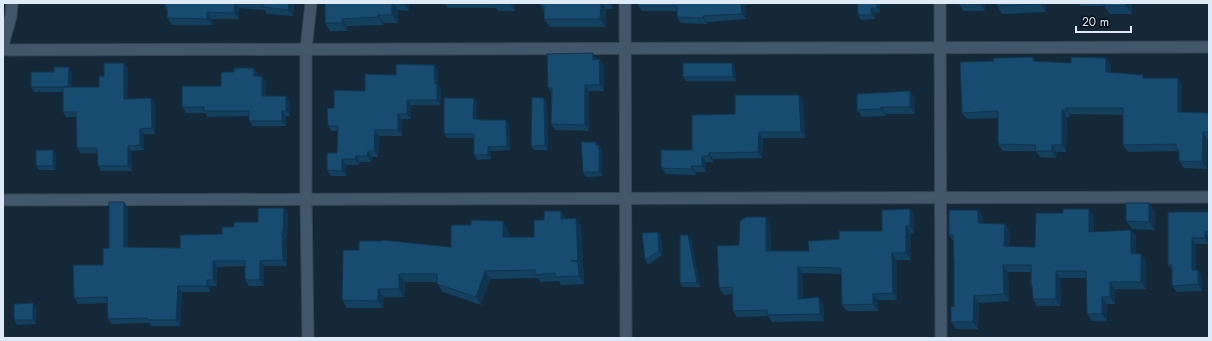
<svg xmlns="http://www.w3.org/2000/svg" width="1212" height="341" font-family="Jost,sans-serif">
	<rect width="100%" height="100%" fill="#142838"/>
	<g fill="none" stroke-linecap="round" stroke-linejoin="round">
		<defs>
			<path id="minor" d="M625 3 626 338
				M940 3 941 338
				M3 45 11 16 12 3
				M3 50 1209 47
				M3 200 1209 197
				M308 338 306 200V49L311 3"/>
		</defs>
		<!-- minor casing -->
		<use href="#minor" stroke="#364553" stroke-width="13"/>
		<!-- minor -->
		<use href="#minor" stroke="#42586a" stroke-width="11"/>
	</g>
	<!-- wall -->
	<path fill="#144060" d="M165 3H294L293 16 267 14 265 10 239 8V19H212V25H172L167 18V11L165 7Z
		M325 3H409V11L398 10V23H383V25L347 26V31H330L325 23Z
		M444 3H515V11H499L496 8H448Z
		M541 3H613V9H606V27H550L544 19V11L541 6Z
		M638 3H747V5H745L746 19 707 22V24L681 23 677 17V11H642L638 6Z
		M806 3H841V4H807Z
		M880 3V13L874 12 875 19 861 20 858 15Z
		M958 3H985V11H964Z
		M997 3H1046V12L1002 14 997 6Z
		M1079 3H1132V14H1110L1104 6H1080Z
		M1033 57 1035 61 1111 65V73L1182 85V112L1209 113V139H1207V169L1184 168 1179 161V154L1177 151 1128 152 1123 145V115L1070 114V117H1067L1066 152H1057L1056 158 1040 157 1036 151H1003L998 144V118L967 119 962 113 994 61Z
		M597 59H599L604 66V91H589V131L555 130 551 124V92L548 88Z
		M732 63 735 67 736 81H686L683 77Z
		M434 65 438 71V85L441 89V105H411V119H402V136H379L378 157H372L371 162H360L359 165H346V176H331L327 170 337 153 338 131H332L328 126 334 108 396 75Z
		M128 68 127 99 155 104V134H144V150L131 151 132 171H101L98 166 97 153H81L77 148 76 117H66L63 112V92H34L31 87 72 72 71 87H99L104 76Z
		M258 73V76H262L266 82V96L290 101V116H286V126H253L249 121V116L208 117 205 113H186L182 107 221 86Z
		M910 91 915 99V114H886V116L862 117 857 110Z
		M799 95 803 101 805 138H763L762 158 713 159V162H706V172H696V175L666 174 661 168 692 150 735 114Z
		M544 98 547 102 548 150H534L531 146Z
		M477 102 476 119 509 124 510 150 491 151V159L477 160 474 155V138H447L444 134Z
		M596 142 602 149V176L586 177 583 172Z
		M56 154V170H39L36 166Z
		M128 208V248H180L222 234 234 227 258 222 288 213 287 238H286L287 266H264V286H249L245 280V266L217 267V286H210V292H182L180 326H151L149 323 112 324 108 319 107 303 78 304 74 298 103 265 109 248Z
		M910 209 914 215V233H911V260H897V300H878V311H847L842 305 841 274 802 273 803 299 823 304 824 321 772 322 768 316 737 317 733 311 732 294 724 295 719 288 739 245 770 223 771 251H809L839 239 882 231Z
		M561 211 566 219 581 226 583 268H582L584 270V284L561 285 559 281 541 282 537 278 490 279 481 305 443 292 437 284V282H405L404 297H384L383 308H347L342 300 359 250 451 247 471 225 503 221 508 229 509 237H534L544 220Z
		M1155 211V230L1132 229 1126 221Z
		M1209 212V244H1196V270H1198L1202 276V291L1177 292 1172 286V270L1168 265Z
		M1094 216V232L1131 230 1136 236V253L1146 260V289H1115V304H1107V321H1092L1087 314 1086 278H1060L1061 306H1037L1033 299 1032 288 1031 286V272H1008L1009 301 979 303 978 329H956L951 322 954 307V264L953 241 949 235 983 217V223L1010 231 1009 246 1035 247Z
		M658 232 661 236 662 255 648 265 645 260Z
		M691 239 700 287H683L680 283Z
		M33 303 36 308V324L17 325 14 320Z"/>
	<!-- shaded-wall -->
	<path fill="#10344e" d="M235 3H236L239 8V19L234 13Z
		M289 3H294L293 16 288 10Z
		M393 3 398 10V23L392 15Z
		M403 3H409V11Z
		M510 3H515V11L510 4Z
		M601 3H602L606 9V27L600 19Z
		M609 3H613V9Z
		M741 3H744L745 5 746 19 742 14Z
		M877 3H880V13L877 8Z
		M979 3H985V11Z
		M1041 3H1046V12L1041 4Z
		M1126 3H1132V14L1126 6Z
		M871 8 874 12 875 19 872 15Z
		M207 12 212 19V25L207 19Z
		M378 15 383 23V25L378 17Z
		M703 16 707 22V24L703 18Z
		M342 19 347 26V31L342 23Z
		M593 53 597 59 593 60Z
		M1106 58 1111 65V79L1106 72Z
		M599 59 604 66V91L600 85Z
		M124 63 128 68 127 104 124 99Z
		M732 63 735 67 736 81 733 77Z
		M434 65 438 71V85L441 89V105L437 100 435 84Z
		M69 67 72 72 71 92 68 87Z
		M254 68 258 73V82L254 76Z
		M262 76 266 82V101L262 96Z
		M1178 78 1182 85V119L1178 112Z
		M585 85 589 91V131L585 125Z
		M910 91 915 99V114L910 107Z
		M799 95 803 101 805 138 801 132Z
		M286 96 290 101V116L286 111Z
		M151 98 155 104V134L152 128Z
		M474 98 477 102 476 123 473 119Z
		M544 98 547 102 548 150 545 145Z
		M407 100 411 105V119L407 114Z
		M881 107 886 114V116L881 109Z
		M1066 108 1070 114V117L1066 110Z
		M1062 110 1067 117 1066 152 1062 145Z
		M282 111 286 116V126L282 121Z
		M398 114 402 119V136L398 130Z
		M506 120 509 124 510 150 507 146Z
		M140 129 144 134V150L140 145Z
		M375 130 379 136 378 157 374 151Z
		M759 132 763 138 762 158 758 152Z
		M1203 132 1207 139V169L1202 162Z
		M596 142 602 149V176L599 172Z
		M1052 145 1057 152 1056 158 1052 151Z
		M128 146 131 151 132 171 128 166Z
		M488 147 491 151V159L488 155Z
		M53 150 56 154V170L53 166Z
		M368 151 372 157 371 162 367 156Z
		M709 153 713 159V162L709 156Z
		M356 156 360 162 359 165 355 159Z
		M702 156 706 162V172L702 166Z
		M342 159 346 165V176L342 171Z
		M691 166 696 172V175L692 169Z
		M124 202 128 208V253L124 247Z
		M1149 203 1155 211V230L1149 222Z
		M284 208 288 213 287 238 283 233Z
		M910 209 914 215V233L910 226Z
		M1089 209 1094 216V239L1089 232Z
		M978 210 983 217V230L978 223Z
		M561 211 566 219H561Z
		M766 217 770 223 771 257 766 251Z
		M576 218 581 226 583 268 578 260Z
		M503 221 508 229 509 244 503 237Z
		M1005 224 1010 231 1009 252 1004 246Z
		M906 226 911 233V260L906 253Z
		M1131 230 1136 236V260L1131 253Z
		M658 232 661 236 662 255 659 251Z
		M1205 232 1209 238V244L1205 238Z
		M282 233 286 238 287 266 283 260Z
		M688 235 691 239 700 287 697 283Z
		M1192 238 1196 244V276L1192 270Z
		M892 253 897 260V300L893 293Z
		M1141 254 1146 260V289L1141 282Z
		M213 261 217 267V286L213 280Z
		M260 261 264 266V286L260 280Z
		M578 262 584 270V284L579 276Z
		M1003 265 1008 272 1009 301 1004 294Z
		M798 267 802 273 803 305 798 299Z
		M1198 270 1202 276V291L1198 284Z
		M485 271 490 279 481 305 476 297Z
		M1056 271 1060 278 1061 306 1056 299Z
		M399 274 405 282 404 297 399 289Z
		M207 280 210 286V292L207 286Z
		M1110 282 1115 289V304L1110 297Z
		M178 286 182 292 180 326 176 320Z
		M378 289 384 297 383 308 378 301Z
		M873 294 878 300V311L873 304Z
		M974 296 979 303 978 329 973 322Z
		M819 297 823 304 824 321 820 314Z
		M1102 297 1107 304V321L1102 314Z
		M33 303 36 308V324L33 320Z"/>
	<!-- building -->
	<path fill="#174b70" stroke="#10344e" d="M165 3H235L234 13 207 12V19L167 18V7H165Z
		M257 3H289L288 10 263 7V3Z
		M325 3H392V15H378V17L342 19V23H325Z
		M493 3H510V4H493Z
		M541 3H601L600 19H544V6H541Z
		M638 3H741L742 14 703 16V18L677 17V6H638Z
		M857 3H877V8H871L872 15H858Z
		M997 3H1041V4L997 6Z
		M1104 3H1126V6H1104Z
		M593 53V60L599 59 600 85H585V125L551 124 552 88H548L547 54Z
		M1033 57V61L1071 63V57L1106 58V72L1143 75V78H1178V112L1209 113V132H1203L1202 162 1179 161V150L1176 149V144L1123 145V108H1066V110H1062V145H1052V151H1035L1036 145 998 144V111L962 113 960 62 994 61 993 58Z
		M104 63H124V99L151 98 152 128 140 129V145L128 146V166H98L97 148H77L76 112H63V87H99V76H104Z
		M683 63H732L733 77H683Z
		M396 64 434 65 435 84H437V100H407V114H398V130H375L374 151H368L367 156H356L355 159H342V171L327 170V153H337L338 126H328L327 108H334V90L365 91V74L396 75Z
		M54 67H69L68 87H31V72H54Z
		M234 68H254V76H262V96H286V111H282V121H249V111H204V107H182V86H221V72H234Z
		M910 91V107H881V109L857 110V94Z
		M735 95H799L801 132H759L758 152 709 153V156H702V166H691L692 169 661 168V150H692V115L735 114Z
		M532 97 544 98 545 145 531 146Z
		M444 98H474L473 119H480V120H506L507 146 488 147V155H474V134H444Z
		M581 142H596V145H599V172H583Z
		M36 150H53V166H36Z
		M109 202H124V247L180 248V235L222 234V227H234V222H258V208H284L283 233H282L283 260 260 261V280H245V261H213V280H207V286H178L176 320H147V318L108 319 107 297 74 298 73 265H103V248H109Z
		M1126 203H1149V222L1126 221Z
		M910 209V226H906V253H892L893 293 873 294V304L842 305 841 268 798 267V299L819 297 820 314 767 315V310L733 311 732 287 719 288 717 246 739 245 740 221 746 217H766V251H809L808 241 839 239V231H882V210Z
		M1063 209H1089V232L1131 230V253L1141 254V282H1110V297H1102V314H1087L1086 271H1056V299H1033L1032 286H1031V265H1003L1004 294 974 296 973 322H951V306L954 307V264L953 235H949V210H978V223L1005 224 1004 246 1035 247 1036 213H1063Z
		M544 211H561V219L576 218 578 260 571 261 578 262 579 276 556 277 555 273 535 275V270L485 271 476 297 437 284V274H399V289H378V301L342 300 343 250H359V241H382V240L451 247V225H471V220L503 221V237H534V220H544Z
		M1168 212H1209V232H1205V238H1192V270H1198V284L1172 286V265H1168Z
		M658 232 659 251 645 260 642 233Z
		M680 235H688L697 283H680Z
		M33 303V320H14V304Z"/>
	<!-- border -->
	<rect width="1212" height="341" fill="none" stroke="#deebf6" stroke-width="8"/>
	<!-- scale -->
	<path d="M1076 26v6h55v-6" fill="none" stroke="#deebf6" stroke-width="2"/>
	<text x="1082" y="26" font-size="12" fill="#deebf6" stroke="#081017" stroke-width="3" paint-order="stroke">20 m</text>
</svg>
